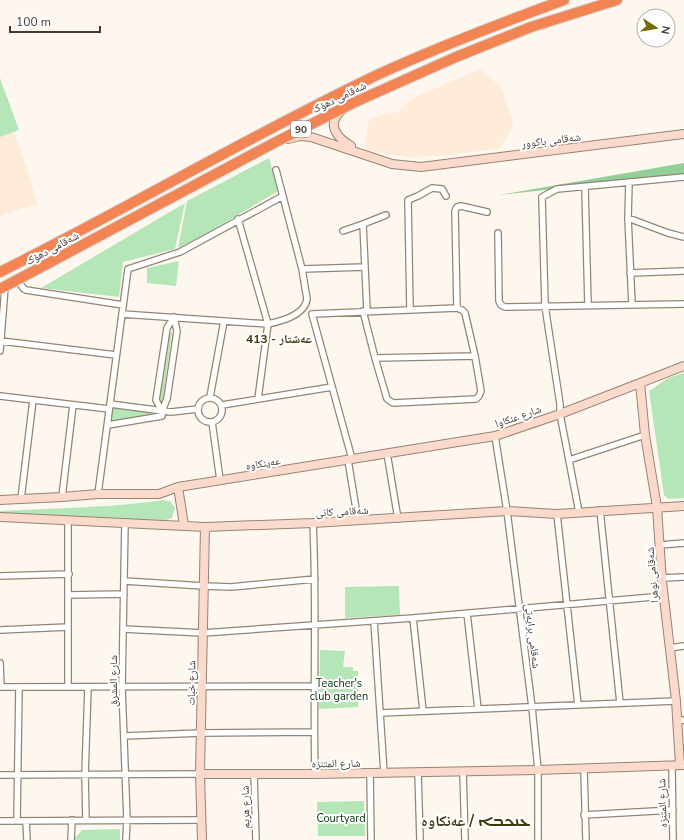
<svg xmlns="http://www.w3.org/2000/svg" width="684" height="840" font-family="'Nunito Sans','Noto Naskh Arabic','Noto Sans Syriac',sans-serif">
	<rect width="100%" height="100%" fill="#fef7ef"/>
	<!-- built -->
	<path fill="#ffecd8" d="M480 69 501 87 514 124 500 148 443 156 406 157 365 150 367 128 369 119 399 111 411 99Z
		M0 87 38 204 0 216Z"/>
	<!-- green -->
	<path fill="#b4e6b8" d="M0 78 19 130 0 137Z
		M269 158 278 191 206 234 178 248 187 201Z
		M185 203 175 249 123 262 119 297 41 288Z
		M179 261 176 286 147 283V268Z
		M172 332 163 400 162 402 160 398 169 333Z
		M684 373V498L668 499 664 495 649 391 668 378Z
		M112 405 161 412V415L110 423Z
		M164 500 171 502 175 508 172 518 166 520 0 517V511C55 508 110 508 164 500Z
		M399 586 400 615 345 618V587Z
		M320 650 345 651 343 667H353V671H358V707L319 709Z
		M364 801 365 836H318L317 802Z
		M120 829V840H75V838L82 830Z"/>
	<!-- forest -->
	<path fill="#93d099" d="M684 163V175L499 195Z"/>
	<g fill="none" stroke-linecap="round" stroke-linejoin="round">
		<defs>
			<path id="street" d="M629 182 628 218 632 304
				M585 187 588 305
				M628 218 668 233 684 237
				M238 219 268 324 258 399
				M363 224 367 311
				M343 231 363 224 386 215
				M498 233 499 301 501 305 505 307 684 304
				M302 269 365 267
				M630 273 684 271
				M17 280 24 289 26 290 123 305
				M457 308 455 211 457 207 461 206 487 212
				M410 310 408 200 418 196 432 188 442 189 446 196
				M122 314 268 324C282 321 305 315 307 299L302 269 276 170
				M174 317 177 331 167 399 162 411 156 400 167 328Z
				M1 341 116 355
				M0 351 5 287
				M375 358 475 356
				M0 396 109 409
				M210 397 224 321
				M198 410a12 12 0 1 1 24 0a12 12 0 1 1-24 0Z
				M110 404 171 412 198 409
				M222 405 332 387
				M212 422 220 480
				M108 425 162 416V411
				M495 436 507 511 532 707 538 770V840
				M387 453 398 519
				M352 459 312 314 457 308 462 310 465 313 475 356 481 391 479 396 476 399 393 403 387 399 375 358 363 311
				M348 460 358 521
				M569 460 645 435
				M98 494 128 269 180 252 283 196
				M62 497 73 405
				M21 499 33 400
				M600 510 620 703
				M579 512 560 414V404L545 306 542 197 557 189 684 177
				M557 514 578 705
				M125 522 122 687 127 820 126 840
				M313 523C317 607 313 691 315 774
				M660 545 684 543
				M0 576 69 574
				M662 578 684 577
				M124 581 204 586 231 587 315 579
				M69 595 124 594
				M467 613 478 709
				M413 618 423 711
				M374 621 384 773
				M123 629 203 633 413 618 664 596
				M0 630 68 627
				M669 648 684 646
				M0 663 1 687
				M0 687 315 686
				M68 687V521
				M380 713 676 701
				M677 721 684 720
				M124 736 201 733 314 732
				M672 766 673 840
				M584 769 586 840
				M418 772 420 840
				M463 772 465 840
				M370 773 371 840
				M0 775 200 774
				M254 775 256 840
				M584 815 673 810
				M86 820 85 775 88 687
				M0 821 201 820
				M17 821 19 687
				M26 821 27 840
				M71 840 72 820"/>
			<path id="secondary" d="M342 110C326 124 336 137 351 146
				M288 139 300 136 311 137 392 164 421 167 684 134
				M640 383 645 435 657 507 662 581 676 701 680 765
				M178 487 184 525
				M0 500 62 497 98 494H159L178 487 495 436 560 414 684 366
				M0 517 205 527 313 523 507 511 557 514 684 506
				M200 774H315L538 770 684 765
				M202 840 200 774 205 527"/>
			<path id="highway" d="M0 272C127 209 249 136 377 75 438 47 501 23 564 0
				M0 289 272 144 353 103 456 57 531 27 617 0"/>
		</defs>
		<!-- street casing -->
		<use href="#street" stroke="#948473" stroke-width="8"/>
		<!-- secondary casing -->
		<use href="#secondary" stroke="#948473" stroke-width="10"/>
		<!-- highway casing -->
		<use href="#highway" stroke="#d5d4d2" stroke-width="12"/>
		<!-- street -->
		<use href="#street" stroke="#fff" stroke-width="5.5"/>
		<!-- secondary -->
		<use href="#secondary" stroke="#fbdacc" stroke-width="8"/>
		<!-- highway -->
		<use href="#highway" stroke="#f38555" stroke-width="10"/>
	</g>
	<g text-anchor="middle" stroke-width="4" stroke-linejoin="round" paint-order="stroke">
		<!-- shield labels -->
		<rect fill="#fff" stroke="#7a7570" stroke-width="1" x="291" y="121" width="20" height="16" rx="3"/>
		<g font-size="10" font-weight="bold" fill="#413a32">
			<text x="301" y="133">90</text>
		</g>
		<!-- street labels -->
		<g font-size="11" fill="#413a32" stroke="#fff">
			<text transform="translate(339 97) rotate(-26)" y="4">شەقامی دهۆک</text>
			<text transform="translate(551 140) rotate(-7)" y="4">شەقامی باکوور</text>
			<text transform="translate(52 248) rotate(-28)" y="4">شەقامی دهۆک</text>
			<text transform="translate(518 416) rotate(-19)" y="4">شارع عنكاوا</text>
			<text transform="translate(263 463) rotate(-9)" y="4">عەینکاوە</text>
			<text transform="translate(342 511) rotate(-3)" y="4">شەقامی کانی</text>
			<text transform="translate(652 575) rotate(-95)" y="4">شەقامی نوهرا</text>
			<text transform="translate(533 636) rotate(83)" y="4">شەقامی برایەتی</text>
			<text transform="translate(113 681) rotate(-90)" y="4">شارع المشرق</text>
			<text transform="translate(191 683) rotate(-89)" y="4">شارع خبات</text>
			<text transform="translate(336 763) rotate(-1)" y="4">شارع المتنزه</text>
			<text transform="translate(662 803) rotate(-92)" y="4">شارع المتنزه</text>
			<text transform="translate(245 807) rotate(-91)" y="4">شارع هريم</text>
		</g>
		<!-- park labels -->
		<g font-size="11" fill="#05330f" stroke="#fff">
			<text x="339" y="687">Teacher's<tspan x="339" dy="13">club garden</tspan></text>
			<text x="341" y="822">Courtyard</text>
		</g>
		<!-- neighbourhood labels -->
		<g font-size="12" font-weight="bold" fill="#3d390f" stroke="#fff">
			<text x="279" y="343">عه‌شتار - 413</text>
		</g>
		<!-- district labels -->
		<g font-size="15" font-weight="bold" fill="#3d390f" stroke="#fff">
			<text x="476" y="826">ܥܢܟܒܐ / عەنکاوە</text>
		</g>
	</g>
	<!-- north arrow -->
	<g transform="translate(656 28) rotate(102)"><circle r="19" fill="#ffffff" stroke="#b3b0ad"/>
	<path d="M0-3L7 15L0 10L-7 15Z" fill="#726b05"/>
	<text y="-6" font-size="11" font-weight="bold" text-anchor="middle" fill="#413a32">N</text>
	</g>
	<!-- scale -->
	<path d="M10 26v6h90v-6" fill="none" stroke="#413a32" stroke-width="2"/>
	<text x="16" y="26" font-size="12" fill="#413a32" stroke="#ffffff" stroke-width="3" paint-order="stroke">100 m</text>
</svg>
